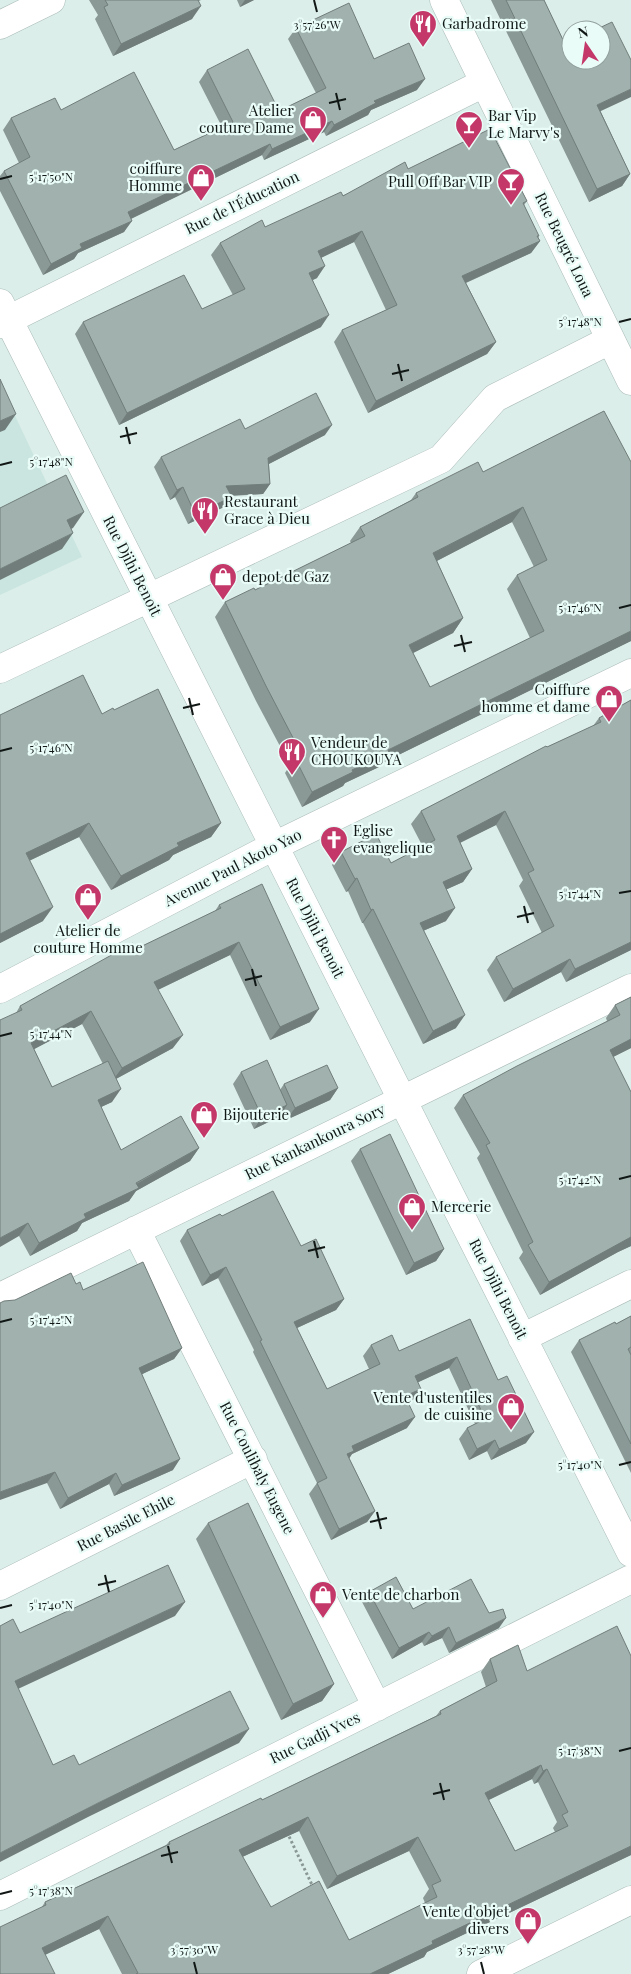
<svg xmlns="http://www.w3.org/2000/svg" width="631" height="1974" font-family="'Playfair Display',serif">
	<rect width="100%" height="100%" fill="#dceeea"/>
	<!-- built -->
	<path fill="#cae5df" d="M0 384 82 557 0 595Z"/>
	<g fill="none" stroke-linecap="round" stroke-linejoin="round">
		<defs>
			<path id="minor" d="M444 0 631 381
				M0 25 51 0
				M0 303 631 1553
				M0 324 484 83
				M0 669 441 459 495 398 610 340
				M0 989 274 846 631 673
				M136 1230 377 1707
				M0 1297 631 988
				M522 1338 631 1284
				M0 1586 253 1459
				M0 1896 631 1579
				M481 1974 631 1900"/>
		</defs>
		<!-- minor casing -->
		<use href="#minor" stroke="#abbdb9" stroke-width="29"/>
		<!-- path -->
		<path stroke="#8a9895" stroke-width="3" stroke-dasharray="2.5 2.5" stroke-linecap="butt" d="M287 1832 313 1887"/>
		<!-- minor -->
		<use href="#minor" stroke="#fff" stroke-width="28"/>
	</g>
	<!-- wall -->
	<path fill="#8a9996" fill-rule="evenodd" d="M89 0H201L199 1 192 19 113 56 95 19 98 15Z
		M237 0H254L240 7Z
		M491 0H544L565 44 601 112 630 174 622 186 589 202Z
		M296 28 374 59 417 90 371 110 368 115 326 136 324 132 264 160 262 155 131 219 124 232 78 253 74 259 43 275 0 191V176L4 171 19 163 3 130 11 118 61 110 174 150 222 127 199 82 207 70 279 111 316 93 288 39Z
		M408 169 527 201 524 205 540 241 531 253 466 283 496 342 487 354 368 413 334 342 342 330 386 310 354 242 321 258 317 278 313 280 321 327 119 425 75 334 83 322 202 309 233 295 211 255 220 243 265 227Z
		M604 411 631 641 382 763 379 767 345 783 343 786 302 807 285 773 290 765 256 701 215 617 225 602 255 590 351 543 350 541 360 527 411 500 416 493 483 472ZM512 522 534 567 517 575 507 589 530 638 430 687 413 653 453 633 463 618 437 561Z
		M245 429 325 435 269 464 270 484 263 494 231 496 232 497 224 507 188 524 175 497 170 500 154 467 161 457Z
		M631 700V950L566 982 561 972 504 1002 487 970 496 957 542 933 519 886 523 880 496 825 460 842 472 869 463 882 447 889 446 921 423 931 456 1028 423 1044 363 923H362L348 891 346 892 332 865 341 852 391 863 423 847 411 824 421 811 547 747 593 726 599 718Z
		M114 710 221 823 211 837 173 855 169 860 111 890 79 837 29 861 43 921 0 943V715L102 714Z
		M219 905 310 1022 270 1040 230 955 158 990 173 1048 116 1079 112 1102 101 1107 121 1150 199 1148 190 1161 136 1191 129 1201 82 1223 77 1231 30 1256 19 1236 16 1013 20 1006 136 949 215 911ZM82 1024 103 1064 52 1087 34 1049Z
		M631 997V1048L613 1057 631 1092V1246L618 1252 540 1295 519 1258 523 1252 477 1158 480 1154 454 1108 463 1095 607 1021 606 1018 615 1005Z
		M241 1072 280 1090 284 1084 338 1088 330 1100 286 1120 283 1112 279 1117 254 1129 233 1084Z
		M360 1149 444 1249 436 1261 406 1275 351 1161Z
		M222 1216 301 1246 344 1299 336 1310 297 1328 327 1389 369 1369 363 1356 371 1345 399 1351 470 1319 526 1443 491 1460 487 1451 469 1460 459 1439 467 1428 475 1424 449 1368 418 1382 413 1400 408 1402 407 1428 352 1454 349 1458 375 1511 367 1522 331 1540 309 1494 317 1483 253 1352 254 1350 218 1278 202 1286 180 1241 187 1230Z
		M76 1284 83 1290 182 1348 174 1359 142 1374 173 1470 114 1496 109 1484 60 1509 47 1483 15 1300Z
		M631 1316V1473L571 1352 579 1340 616 1324Z
		M208 1523 334 1684 322 1701 281 1720 196 1539Z
		M369 1592 413 1609 489 1613 499 1628 449 1653 442 1638 424 1646 422 1642 392 1659 362 1602Z
		M631 1656V1855L427 1952 424 1957 388 1974H122L99 1929 45 1955 0 1974 45 1902 166 1845 169 1842 262 1800 436 1716 440 1711 486 1687 481 1672 490 1659 527 1671ZM532 1779 534 1784 538 1782 557 1822 553 1828 555 1832 515 1851 489 1800ZM299 1831 327 1889 409 1851 429 1889 423 1898 425 1903 349 1940 271 1907 242 1857Z"/>
	<!-- shaded-wall -->
	<path fill="#717d7a" d="M245 0H254L240 7Z
		M201 6 192 19 113 56 121 44Z
		M425 79 417 90 371 110 368 115 326 136 334 125 374 101Z
		M631 89V97L588 117 597 105Z
		M332 121 324 132 264 160 272 149Z
		M270 144 262 155 120 224 128 212Z
		M630 174 622 186 589 202 597 189Z
		M132 221 124 232 78 253 74 259 43 275 51 264 80 244Z
		M362 231 354 242 310 263 318 251Z
		M539 236 532 245 540 241 531 253 454 288 462 276Z
		M325 266 317 278 301 285 309 273Z
		M329 315 321 327 119 425 127 413Z
		M496 342 487 354 368 413 376 401Z
		M16 414 5 430 0 432V421Z
		M332 425 325 435 261 468 268 458Z
		M270 484 263 494 219 496 226 486Z
		M183 487 175 497 170 500 177 490Z
		M232 497 224 507 188 524 195 514Z
		M523 507 512 522 423 568 433 553Z
		M84 512 73 528 55 537 67 520Z
		M73 533 62 549 0 580V569Z
		M463 618 453 633 399 660 409 645Z
		M631 631V641L382 763 379 767 345 783 343 786 302 807 312 792 388 750Z
		M505 811 496 825 448 849 457 836Z
		M89 823 79 837 16 867 26 853Z
		M221 823 211 837 173 855 169 860 111 890 121 876 177 843Z
		M472 869 463 882 434 895 443 882Z
		M357 878 348 891 346 892 355 879Z
		M53 907 43 921 0 943V934Z
		M455 908 446 921 411 936 420 923Z
		M373 909 363 923H362L371 910Z
		M239 942 230 955 145 996 154 982Z
		M631 942V950L566 982 575 969Z
		M570 959 561 972 504 1002 513 989Z
		M319 1009 310 1022 270 1040 280 1027Z
		M91 1011 82 1024 21 1056 31 1043Z
		M465 1015 456 1028 423 1044 433 1031Z
		M183 1035 173 1048 112 1081 122 1068Z
		M631 1039V1048L601 1063 610 1050Z
		M338 1088 330 1100 286 1120 295 1108Z
		M121 1089 112 1102 88 1113 98 1100Z
		M287 1105 279 1117 254 1129 262 1117Z
		M199 1148 190 1161 136 1191 129 1201 82 1223 77 1231 30 1256 39 1243 84 1214Z
		M28 1223 19 1236 0 1247V1238Z
		M631 1237V1246L618 1252 540 1295 549 1282Z
		M444 1249 436 1261 406 1275 414 1263Z
		M226 1267 218 1278 202 1286 210 1275Z
		M344 1299 336 1310 286 1333 294 1322Z
		M182 1348 174 1359 132 1379 139 1368Z
		M457 1357 449 1368 408 1387 415 1376Z
		M421 1389 413 1400 398 1407 405 1396Z
		M415 1417 407 1428 352 1454 347 1462 339 1465 352 1446Z
		M534 1432 526 1443 491 1460 499 1449Z
		M495 1440 487 1451 469 1460 477 1449Z
		M180 1459 173 1470 114 1496 122 1485Z
		M55 1472 47 1483 0 1500V1492Z
		M116 1473 109 1484 60 1509 68 1498Z
		M375 1511 367 1522 331 1540 339 1529Z
		M185 1602 175 1616 5 1695 15 1681Z
		M506 1618 499 1628 449 1653 456 1643Z
		M449 1627 442 1638 424 1646 432 1636Z
		M429 1632 422 1642 392 1659 399 1648Z
		M334 1684 322 1701 281 1720 293 1704Z
		M249 1729 239 1743 88 1817 0 1862V1853L98 1803Z
		M541 1765 532 1779 476 1806 485 1793Z
		M547 1769 538 1782 534 1784 543 1771Z
		M308 1817 299 1831 229 1863 239 1850Z
		M418 1837 409 1851 327 1889 337 1876Z
		M631 1846V1855L427 1952 424 1957 388 1974H370L432 1941Z
		M108 1916 99 1929 32 1961 42 1948Z"/>
	<!-- building -->
	<path fill="#a1b2ae" stroke="#717d7a" fill-rule="evenodd" d="M105 0H198L201 6 121 44 104 7 108 5Z
		M506 0H544L565 44 571 42V60H601V30H595L612 22 631 60V89L597 105 630 174 597 189Z
		M349 3 374 59 409 43 425 79 374 101 376 103 334 125 332 121 272 149 270 144 128 212 132 221 80 244 82 248 51 264 4 171 30 157 11 118 55 98 61 110 134 72 174 150 233 122 207 70 248 49 279 111 326 88 296 28Z
		M490 129 527 201 523 203 539 236H537L540 241 462 276 496 342 376 401 342 330 397 305 362 231 318 251 325 266 309 273 329 315 127 413 83 322 184 275 202 309 245 289 220 243 262 220 265 227 341 192 343 196 405 162 408 169Z
		M0 379 16 414 0 421Z
		M316 393 332 425 268 458 270 484 226 486 232 497 195 514 183 487 177 490 161 457 240 419 245 429Z
		M604 411 631 462V631L388 750 389 752 352 770 353 772 312 792 295 758 302 755 266 686 225 602 254 588 255 590 365 536 360 527 418 497 416 493 478 462 483 472ZM523 507 547 560 517 575 544 631 430 687 409 645 463 618 433 553Z
		M66 475 84 512 67 520 73 533 0 569V508Z
		M83 675 102 714 113 708 114 710 158 689 221 823 177 843 179 846 121 876 89 823 26 853 53 907 0 934V715Z
		M631 700V942L575 969 570 959 513 989 496 957 554 926 528 873 534 870 505 811 457 836 472 869 443 882 455 908 420 923 465 1015 433 1031 373 909 371 910 357 878 355 879 341 852 376 834 391 863 435 840 421 811 546 746 547 747 601 722 599 718Z
		M262 884 319 1009 280 1027 239 942 154 982 183 1035 122 1068 91 1011 31 1043 52 1087 108 1061 121 1089 98 1100 121 1150 181 1116 199 1148 136 1183 139 1188 84 1214 86 1218 39 1243 28 1223 0 1238V1020L22 1010 20 1006 133 943 136 949 221 908 219 905Z
		M631 997V1039L610 1050 631 1092V1237L549 1282 528 1245 533 1242 486 1145 490 1143 463 1095 517 1066 620 1015 615 1005Z
		M267 1060 287 1105 262 1117 241 1072Z
		M327 1065 338 1088 295 1108 284 1084Z
		M390 1134 444 1249 414 1263 360 1149Z
		M273 1191 301 1246 316 1239 344 1299 294 1322 327 1389 380 1364 371 1345 392 1335 399 1351 470 1319 498 1380 507 1376 534 1432 499 1449 495 1440 477 1449 467 1428 485 1419 457 1357 415 1376 421 1389 405 1396 415 1417 352 1446 354 1451 347 1454 375 1511 339 1529 317 1483 327 1478 260 1341 262 1340 226 1267 210 1275 187 1230 220 1214 222 1216Z
		M143 1262 182 1348 139 1368 180 1459 122 1485 116 1473 68 1498 55 1472 0 1492V1303L4 1301 15 1300 71 1273 76 1284 80 1282 83 1290Z
		M631 1316V1347L628 1349 631 1355V1444L579 1340 615 1322 616 1324Z
		M248 1503 334 1684 293 1704 208 1523Z
		M168 1565 185 1602 15 1681 53 1765 74 1755 79 1765 230 1691 249 1729 98 1803 0 1853V1626L13 1619 20 1633Z
		M396 1577 413 1609 471 1579 489 1613 503 1609 506 1618 456 1643 449 1627 432 1636 429 1632 399 1648 369 1592Z
		M617 1626 631 1656V1846L432 1941 433 1944 370 1974H136L138 1973 108 1916 42 1948 55 1974H0V1927L46 1905 45 1902 170 1844 169 1842 261 1798 262 1800 441 1714 440 1711 497 1681 490 1659 518 1645 527 1671ZM541 1765 543 1771 547 1769 568 1812 562 1815 568 1826 515 1851 485 1793ZM308 1817 337 1876 418 1837 441 1881 432 1885 437 1897 349 1940 319 1881 271 1907 239 1850Z"/>
	<!-- ticks -->
	<path fill="none" stroke="#101715" stroke-width="2" d="M314 0 317 12M336 93 340 110M329 103 346 99M0 179 12 176M619 322 631 319M398 364 402 381M392 374 409 370M126 427 130 444M120 437 137 433M0 465 12 462M619 608 631 605M461 635 465 652M454 646 472 642M189 698 193 715M183 708 200 704M0 751 12 748M619 893 631 891M524 906 528 923M517 917 534 913M252 969 256 986M245 980 262 976M0 1036 12 1033M619 1179 631 1176M314 1241 318 1258M308 1251 325 1247M0 1322 12 1319M619 1465 631 1462M377 1512 381 1529M370 1522 387 1518M105 1575 109 1592M98 1585 116 1581M0 1608 12 1605M619 1751 631 1748M440 1783 444 1800M433 1794 450 1790M168 1846 172 1863M161 1856 178 1852M0 1894 12 1891M194 1962 197 1974M481 1962 484 1974"/>
	<!-- icons -->
	<defs>
		<symbol id="restaurant-pin" viewBox="-11 -11 22 30"><path d="M0 17L-7.5 6A9.5 9.5 0 1 1 7.5 6Z" fill="#c43769" stroke="#e9fcf7"/><path d="M-5-6h1v4h1v-4h1v4h1v-4h1v5L-1.5 .5V6h-2V.5L-5-1ZM5-6V6H3V1.5H1.5Q1.5-4 5-6Z" fill="#fff"/></symbol>
		<symbol id="shop-pin" viewBox="-11 -11 22 30"><path d="M0 17L-7.5 6A9.5 9.5 0 1 1 7.5 6Z" fill="#c43769" stroke="#e9fcf7"/><path d="M-5-2.5h2.3a2.7 3.5 0 0 1 5.4 0H5L5.5 6h-11ZM-1.5-2.5h3a1.5 2.3 0 0 0-3 0Z" fill="#fff"/></symbol>
		<symbol id="bar-pin" viewBox="-11 -11 22 30"><path d="M0 17L-7.5 6A9.5 9.5 0 1 1 7.5 6Z" fill="#c43769" stroke="#e9fcf7"/><path d="M-6-5H6L.8 .8V4.5H3.5V6h-7V4.5H-.8V.8Z" fill="#fff"/></symbol>
		<symbol id="church-pin" viewBox="-11 -11 22 30"><path d="M0 17L-7.5 6A9.5 9.5 0 1 1 7.5 6Z" fill="#c43769" stroke="#e9fcf7"/><path d="M-1.2-6h2.4v3.5h3.3v2.4h-3.3V6h-2.4V-.1h-3.3v-2.4h3.3Z" fill="#fff"/></symbol>
	</defs>
	<g fill-rule="evenodd">
		<use href="#restaurant-pin" x="407" y="8" width="32" height="43"/>
		<use href="#shop-pin" x="297" y="104" width="32" height="43"/>
		<use href="#bar-pin" x="453" y="109" width="32" height="43"/>
		<use href="#shop-pin" x="185" y="162" width="32" height="43"/>
		<use href="#bar-pin" x="495" y="166" width="32" height="43"/>
		<use href="#restaurant-pin" x="189" y="495" width="32" height="43"/>
		<use href="#shop-pin" x="207" y="561" width="32" height="43"/>
		<use href="#shop-pin" x="593" y="683" width="32" height="43"/>
		<use href="#restaurant-pin" x="276" y="736" width="32" height="43"/>
		<use href="#church-pin" x="318" y="824" width="32" height="43"/>
		<use href="#shop-pin" x="72" y="881" width="32" height="43"/>
		<use href="#shop-pin" x="188" y="1099" width="32" height="43"/>
		<use href="#shop-pin" x="396" y="1191" width="32" height="43"/>
		<use href="#shop-pin" x="495" y="1391" width="32" height="43"/>
		<use href="#shop-pin" x="307" y="1579" width="32" height="43"/>
		<use href="#shop-pin" x="512" y="1905" width="32" height="43"/>
	</g>
	<g text-anchor="middle" stroke-width="4.5" stroke-linejoin="round" paint-order="stroke">
		<!-- poi labels -->
		<g font-size="15" fill="#101715" stroke="#e9fcf7" text-anchor="start">
			<text x="442" y="29">Garbadrome</text>
			<text x="294" y="116" text-anchor="end">Atelier<tspan x="294" dy="17">couture Dame</tspan></text>
			<text x="488" y="121">Bar Vip<tspan x="488" dy="17">Le Marvy's</tspan></text>
			<text x="182" y="174" text-anchor="end">coiffure<tspan x="182" dy="17">Homme</tspan></text>
			<text x="492" y="187" text-anchor="end">Pull Off Bar VIP</text>
			<text x="224" y="507">Restaurant<tspan x="224" dy="17">Grace à Dieu</tspan></text>
			<text x="242" y="582">depot de Gaz</text>
			<text x="590" y="695" text-anchor="end">Coiffure<tspan x="590" dy="17">homme et dame</tspan></text>
			<text x="311" y="748">Vendeur de<tspan x="311" dy="17">CHOUKOUYA</tspan></text>
			<text x="353" y="836">Eglise<tspan x="353" dy="17">evangelique</tspan></text>
			<text x="88" y="936" text-anchor="middle">Atelier de<tspan x="88" dy="17">couture Homme</tspan></text>
			<text x="223" y="1120">Bijouterie</text>
			<text x="431" y="1212">Mercerie</text>
			<text x="492" y="1403" text-anchor="end">Vente d'ustentiles<tspan x="492" dy="17">de cuisine</tspan></text>
			<text x="342" y="1600">Vente de charbon</text>
			<text x="509" y="1917" text-anchor="end">Vente d'objet<tspan x="509" dy="17">divers</tspan></text>
		</g>
		<!-- street labels -->
		<g font-size="15" fill="#101715" stroke="#e9fcf7">
			<text transform="translate(242 203) rotate(-26)" y="5">Rue de l'Éducation</text>
			<text transform="translate(564 245) rotate(64)" y="5">Rue Beugré Loua</text>
			<text transform="translate(132 566) rotate(63)" y="5">Rue Djihi Benoit</text>
			<text transform="translate(233 868) rotate(-27)" y="5">Avenue Paul Akoto Yao</text>
			<text transform="translate(315 928) rotate(63)" y="5">Rue Djihi Benoit</text>
			<text transform="translate(315 1142) rotate(-26)" y="5">Rue Kankankoura Sory</text>
			<text transform="translate(498 1289) rotate(63)" y="5">Rue Djihi Benoit</text>
			<text transform="translate(257 1468) rotate(63)" y="5">Rue Coulibaly Eugene</text>
			<text transform="translate(126 1523) rotate(-27)" y="5">Rue Basile Ehile</text>
			<text transform="translate(315 1738) rotate(-26)" y="5">Rue Gadji Yves</text>
		</g>
	</g>
	<g font-size="12" text-anchor="middle" fill="#101715" stroke="#e9fcf7" stroke-width="4.5" stroke-linejoin="round" paint-order="stroke">
		<text x="317" y="29">3°57'26"W</text>
		<text x="51" y="181">5°17'50"N</text>
		<text x="580" y="326">5°17'48"N</text>
		<text x="51" y="466">5°17'48"N</text>
		<text x="580" y="612">5°17'46"N</text>
		<text x="51" y="752">5°17'46"N</text>
		<text x="580" y="898">5°17'44"N</text>
		<text x="51" y="1038">5°17'44"N</text>
		<text x="580" y="1184">5°17'42"N</text>
		<text x="51" y="1324">5°17'42"N</text>
		<text x="580" y="1469">5°17'40"N</text>
		<text x="51" y="1609">5°17'40"N</text>
		<text x="580" y="1755">5°17'38"N</text>
		<text x="51" y="1895">5°17'38"N</text>
		<text x="194" y="1954">3°57'30"W</text>
		<text x="481" y="1954">3°57'28"W</text>
	</g>
	<!-- north arrow -->
	<g transform="translate(586 45) rotate(347)"><circle r="24" fill="#e9fcf7" stroke="#92a09d"/>
	<path d="M0-4L9 19L0 12L-9 19Z" fill="#c43769"/>
	<text y="-8" font-size="14" font-weight="bold" text-anchor="middle" fill="#101715">N</text>
	</g>
</svg>
